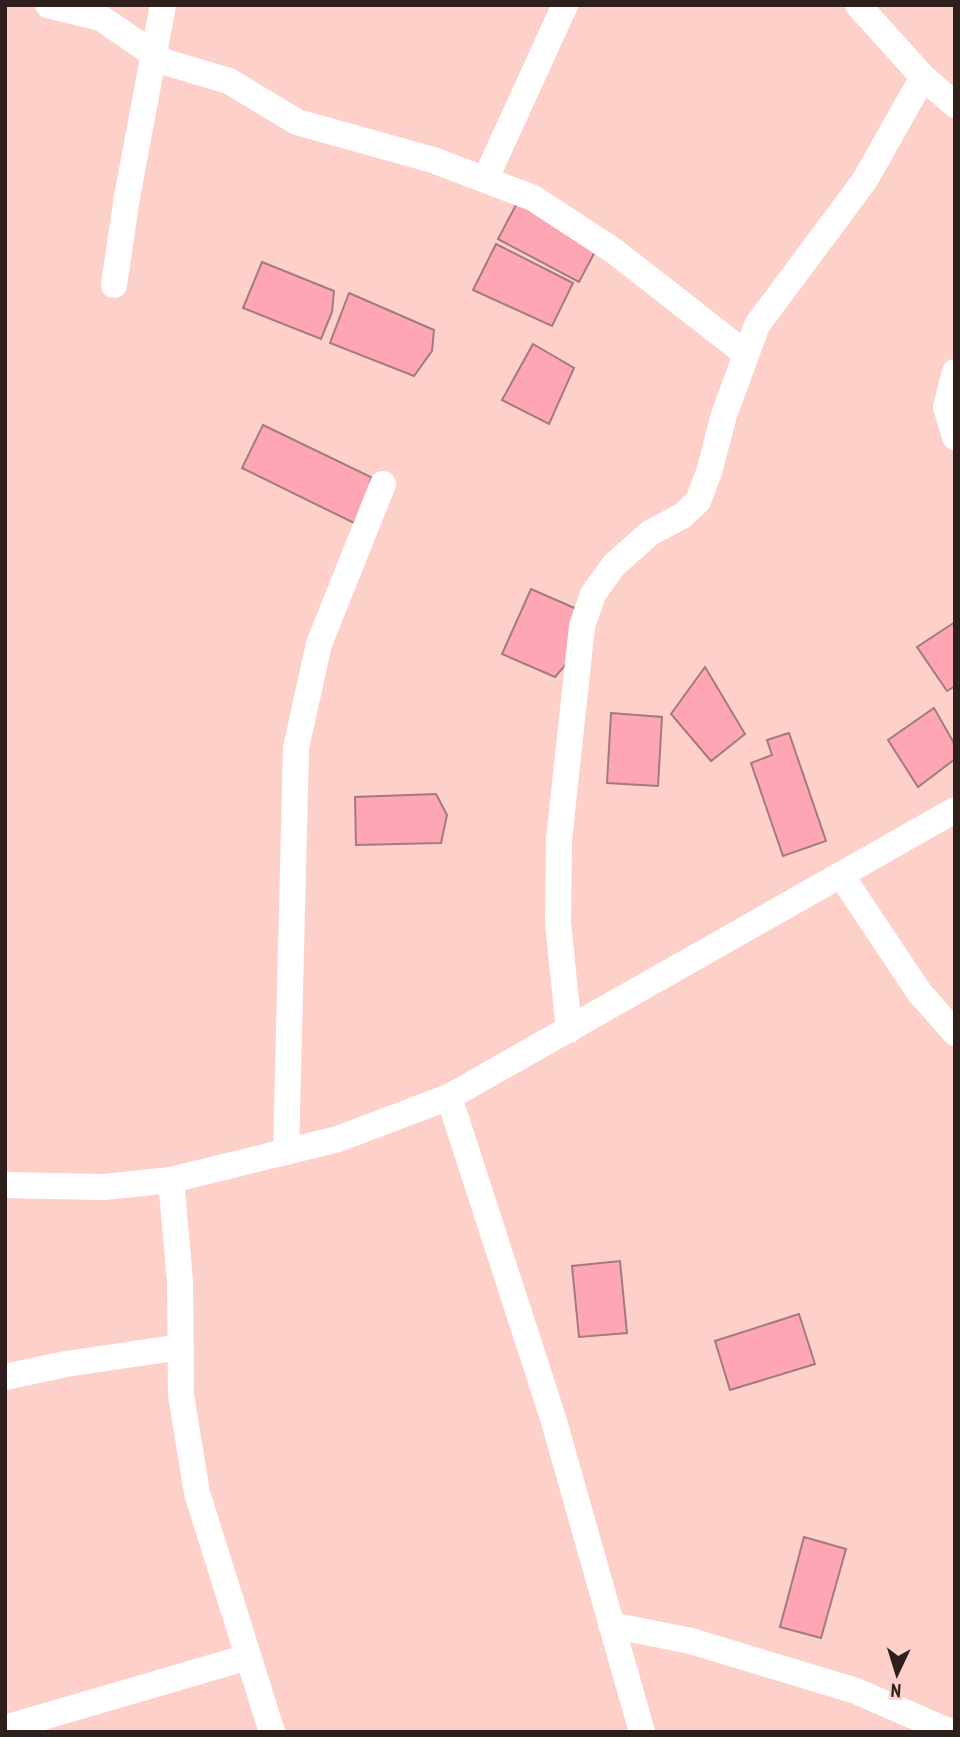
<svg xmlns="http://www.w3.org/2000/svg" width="960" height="1737" font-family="'PT Sans Narrow',sans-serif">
	<rect width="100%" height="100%" fill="#fdd1ca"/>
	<!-- building -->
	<path fill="#fea6b4" stroke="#a37a80" stroke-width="2" d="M517 203 600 242 579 282 498 239Z
		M496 244 573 283 552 326 473 290Z
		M262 262 334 291 332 312 321 339 243 308Z
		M349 293 434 330 432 351 414 376 330 343Z
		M533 344 574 368 549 424 502 400Z
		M263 425 371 477 369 493 354 523 242 468Z
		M531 589 579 610 580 648 555 677 502 654Z
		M955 622V686L947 691 917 647Z
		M705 667 745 734 711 761 671 714Z
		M934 708 955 745V759L918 787 888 740Z
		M611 713 662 717 658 786 607 783Z
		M789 733 826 841 783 856 751 763 772 755 767 740Z
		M436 794 447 815 441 843 356 845 355 797Z
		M620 1261 627 1333 579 1337 572 1266Z
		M799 1314 815 1364 730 1390 715 1341Z
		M804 1537 846 1549 821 1638 780 1627Z"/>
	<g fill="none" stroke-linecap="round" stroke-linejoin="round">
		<!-- minor -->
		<path stroke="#fff" stroke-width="26" d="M48 5 101 18 165 62 229 81 297 122 433 160 533 198 614 251 746 354
			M858 5 923 77 955 105
			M485 180 565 5
			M114 285 127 197 163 5
			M955 372 946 407 955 437
			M841 875 919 992 955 1033
			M569 1030 558 923 559 840 582 626 593 594 614 565 650 533 682 516 698 501 709 472 724 415 757 325 865 180 923 77
			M449 1097 553 1418 642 1732
			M286 1152 296 748 319 644 383 484
			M171 1180 180 1281 181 1395 197 1493 272 1732
			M5 1185 104 1187 171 1180 338 1139 449 1097 955 810
			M5 1377 66 1364 181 1347
			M611 1625 691 1641 856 1691 950 1732
			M5 1728 248 1657"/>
	</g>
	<!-- border -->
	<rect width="960" height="1737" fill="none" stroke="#2e1f1c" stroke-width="14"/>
	<!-- north arrow -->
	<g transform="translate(897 1674) rotate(184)" stroke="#fdd1ca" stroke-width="5" paint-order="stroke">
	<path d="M0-5L12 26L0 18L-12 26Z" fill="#2e1f1c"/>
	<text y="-10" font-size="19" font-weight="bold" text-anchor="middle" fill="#2e1f1c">N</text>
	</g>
</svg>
